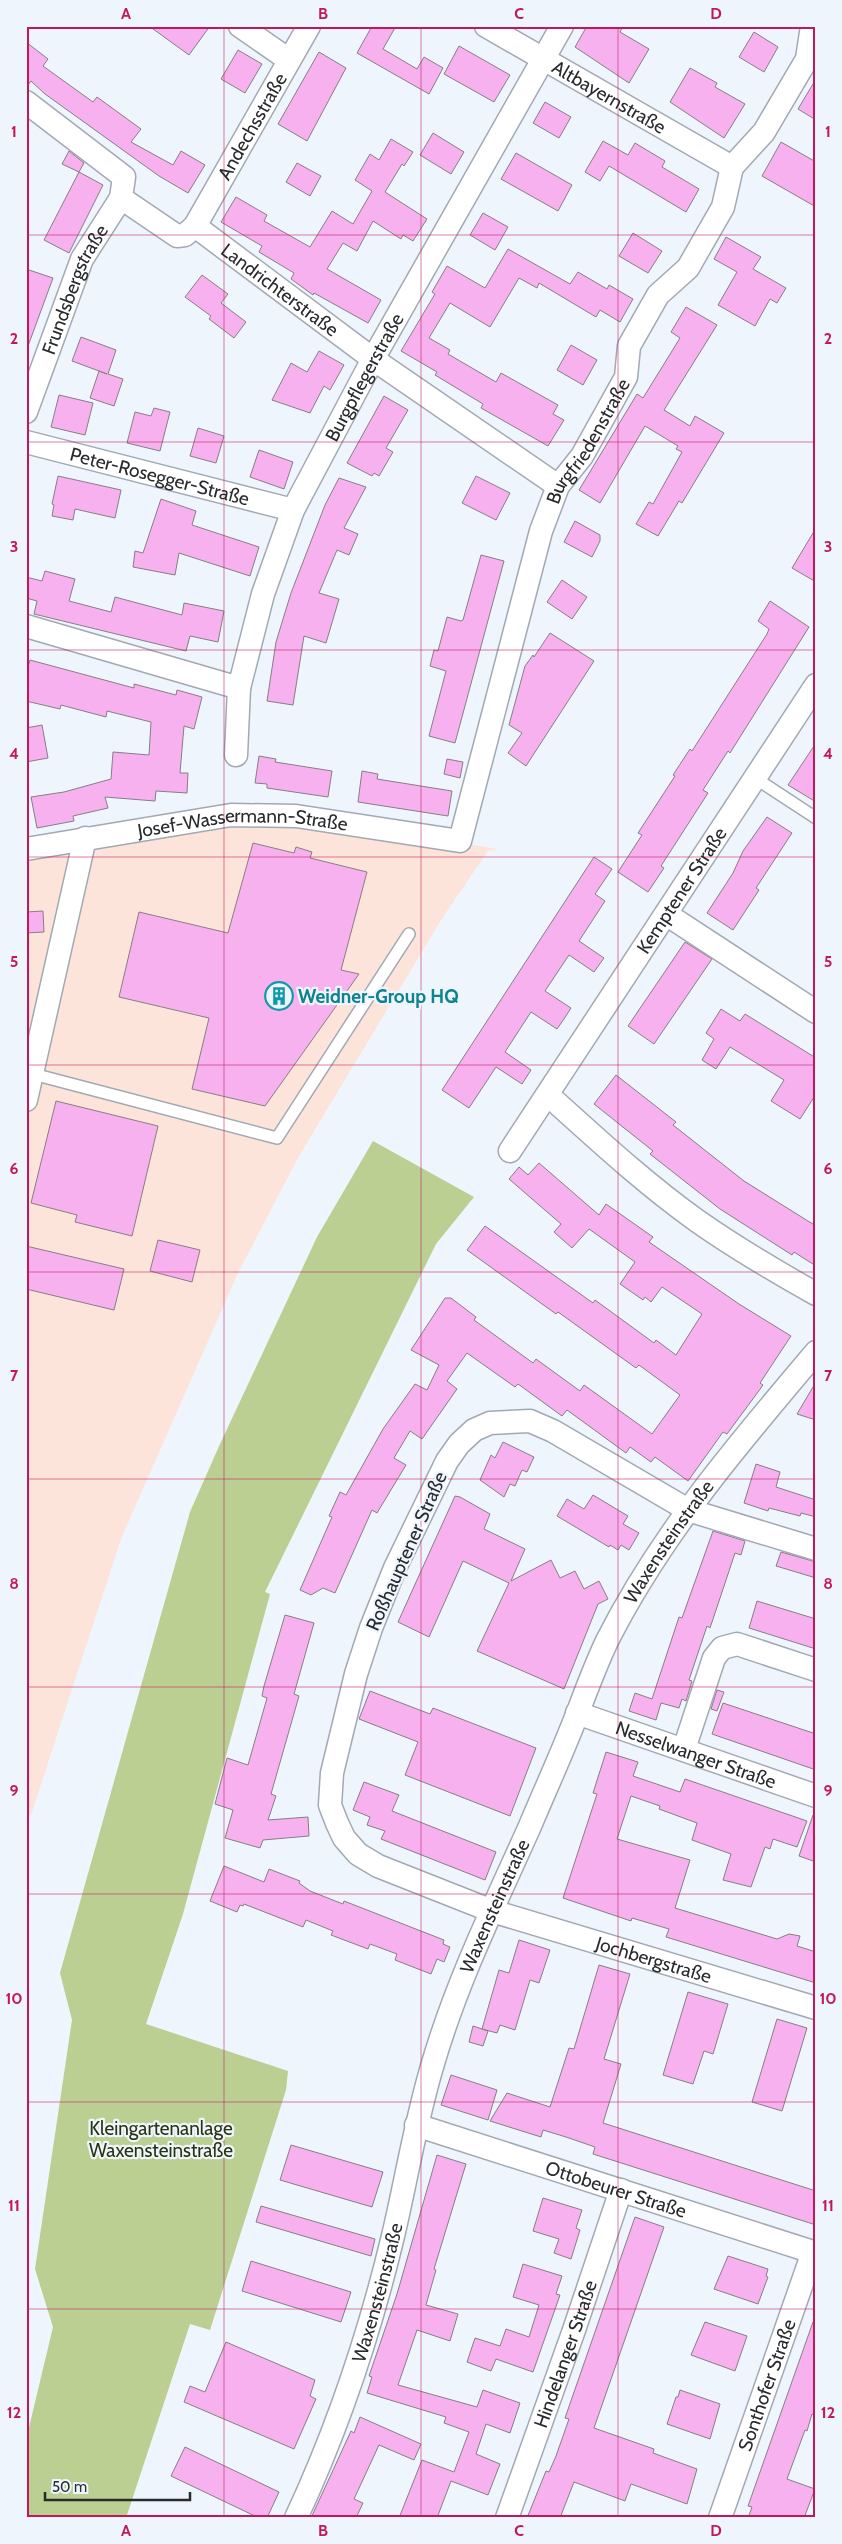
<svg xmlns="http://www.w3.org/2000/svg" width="842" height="2544" font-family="Cabin,sans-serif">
	<rect width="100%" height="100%" fill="#eff5fd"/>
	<!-- industrial -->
	<path fill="#fde4da" d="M247 807 497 849 488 851 443 917 299 1156 238 1273 121 1539 31 1815 26 1814V841L201 808Z"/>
	<!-- green -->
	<path fill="#bacf91" d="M373 1141 474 1197 436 1244 265 1592 270 1594 183 1914 146 2024 288 2071 286 2090 210 2330 190 2324 126 2518H26V2440L53 2327 35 2269 72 2020 60 1973 190 1512 220 1444 317 1237Z"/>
	<!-- building -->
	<path fill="#f7b1ee" stroke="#877e85" d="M149 26H210L189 55Z
		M372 26H396L383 49 417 69 424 57 443 68 429 94 357 53Z
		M587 26H623L620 32 649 49 629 83 575 47Z
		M754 32 778 47 764 72 739 57Z
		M26 42 48 59 43 66 93 102 97 97 141 129 131 142 173 165 181 151 205 165 188 193 159 176 45 94 31 81 26 88Z
		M459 46 510 75 494 102 444 74Z
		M238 50 262 64 245 93 221 79Z
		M319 52 346 68 307 141 278 124Z
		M690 68 717 83 715 87 745 104 724 138 670 102Z
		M816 79V120L798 109Z
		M545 102 571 117 559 138 533 123Z
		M433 133 464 152 451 174 420 155Z
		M391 139 413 152 404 166 402 164 385 192 427 219 413 241 403 235 401 239 373 221 357 251 343 243 327 269 381 300 368 323 314 293 313 295 291 279 294 273 259 252 262 246 221 222 236 197 267 215 264 221 310 247 332 211 353 224 372 191 355 180 370 154 379 160Z
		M603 141 628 155 635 143 665 161 662 167 699 189 686 212 609 166 600 181 585 172Z
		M781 142 816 162V207L762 176Z
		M69 151 84 163 79 172 62 164Z
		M516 153 572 185 558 211 501 179Z
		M297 163 321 176 310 196 286 182Z
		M79 172 103 185 69 253 44 240Z
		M483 213 508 227 495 250 470 235Z
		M633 233 662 251 648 273 619 256Z
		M726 237 761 257 753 269 786 288 777 303 770 299 755 326 718 305 737 272 714 259Z
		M508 249 570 284 578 272 607 289 609 285 633 299 620 322 600 310 596 317 539 283 537 288 519 278 490 327 450 303 429 338 450 350 448 354 496 382 501 373 558 405 553 414 564 420 548 446 481 408 483 404 435 375 437 372 401 351 435 294 432 292 447 266 485 288Z
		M26 269 53 278 28 346H26Z
		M202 275 228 294 221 303 246 322 234 338 209 319 211 316 185 297Z
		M686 307 717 325 664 410 690 426 695 416 724 433 682 503 679 501 658 536 636 524 649 502 653 504 682 452 676 449 678 446 645 426 600 503 579 490 637 394 643 398 680 338 671 332Z
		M81 337 116 350 108 374 123 379 114 406 90 398 99 371 107 374 72 361Z
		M571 345 597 360 583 385 557 370Z
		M319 351 344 365 330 390 324 386 310 413 272 400 291 363 307 372Z
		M59 395 93 403 85 435 51 427Z
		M384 396 408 410 386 448 393 452 379 476 374 473 372 476 347 463Z
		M154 408 170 412 160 451 127 443 135 412 151 416Z
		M198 428 224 436 216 463 190 456Z
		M259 450 293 462 284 489 250 477Z
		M58 476 121 490 115 518 75 509 73 520 52 516 54 505 52 504Z
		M476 476 510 493 496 520 462 503Z
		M339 478 366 487 344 528 358 534 349 555 337 550 319 593 339 599 326 643 304 636 293 705 267 701 276 642 291 593 325 505Z
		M161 499 196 511 192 525 259 547 250 576 179 553 175 575 133 567 135 551 143 553Z
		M575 521 600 535V541L592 557 564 542Z
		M816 528V582L792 568Z
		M481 555 504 561 455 743 429 736 446 671 430 666 434 650 438 651 447 617 461 621 463 620Z
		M45 571 75 579 69 601 111 612 115 597 182 615 184 603 224 611 218 642 190 636 186 651 34 614 37 601 26 598V577L42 581Z
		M562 580 587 597 572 619 547 602Z
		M770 601 809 627 730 753 728 751 703 790 708 793 661 866 664 868 648 892 618 872 642 835 638 833 675 776 673 775 690 749 692 751 767 634 769 629 758 621Z
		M550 633 594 661 526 766 508 753 522 733 509 725 525 666 533 655 534 657Z
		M30 660 134 688V684L176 695 177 690 202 697 194 729 184 726 180 773H188L187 793 156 791 155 801 105 797 108 808 73 816 74 821 37 828 31 797 64 792 111 779 113 752 149 755 151 722 107 711 106 717 61 705 60 709 26 701V674Z
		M42 725 48 758 26 762V728Z
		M816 743V802L788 785Z
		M259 756 276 759 275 762 332 771 328 797 267 788V784L255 783Z
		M447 759 463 762 460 778 444 774Z
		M362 771 378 774 377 779 452 791 448 816 358 802Z
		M767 817 792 833 756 888 759 890 733 930 707 913 733 873 743 851Z
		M253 843 294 853 296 847 312 852 310 858 367 872 341 970 359 974 265 1106 192 1089 209 1018 119 997 139 912 228 933Z
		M594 857 612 869 595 894 605 901 579 941 604 958 594 972 569 955 545 991 571 1008 564 1019 557 1029 531 1012 505 1052 531 1070 522 1084 496 1067 469 1108 442 1090Z
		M43 911 44 932 26 933V912Z
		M685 942 712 959 654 1044 628 1026Z
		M721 1009 740 1021 745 1014 816 1058V1094L800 1119 771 1101 784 1080 730 1047 716 1069 702 1060 714 1039 706 1033Z
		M616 1075 676 1122 673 1125 744 1181 816 1226V1266L794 1252 792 1255 720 1209 650 1154 653 1151 594 1104Z
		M56 1101 158 1126 132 1236 75 1222 77 1215 31 1203Z
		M539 1163 599 1215 606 1204 653 1237 649 1242 739 1304 791 1336 760 1383 763 1385 758 1392 727 1434 723 1432 688 1481 655 1457 651 1462 630 1447 626 1453 567 1410 562 1416 518 1384 515 1387 467 1353 447 1381 457 1389 422 1439 410 1431 394 1458 406 1465 377 1513 372 1510 335 1593 323 1588 311 1595 300 1590 332 1517 329 1516 340 1492 346 1495 383 1429 415 1384 427 1390 439 1365 411 1350 445 1298H451L476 1317 474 1320 533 1363 536 1359 580 1391 584 1385 652 1434 680 1395 639 1365 636 1368 558 1312 556 1314 467 1250 485 1226 593 1303 595 1300 654 1343 656 1340 676 1355 702 1314 662 1287 651 1302 645 1297 643 1300 620 1284 635 1262 589 1229 572 1248 554 1232 561 1224 509 1179 519 1167 528 1175Z
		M158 1240 200 1250 192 1282 150 1271Z
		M26 1246 124 1269 114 1310 26 1289Z
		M816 1382V1420L797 1414Z
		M503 1442 534 1457 527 1472 522 1470 515 1486 510 1484 504 1497 480 1480 491 1455 495 1458Z
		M756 1464 780 1472 776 1487 816 1500V1517L801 1513 800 1516 769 1508 768 1511 744 1503Z
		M593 1495 628 1516 623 1524 639 1533 629 1550 621 1545 618 1550 610 1545 609 1547 557 1516 567 1499 584 1509Z
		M455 1496 460 1497 490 1514 484 1529 525 1549 511 1581 551 1560 560 1578 575 1571 584 1589 599 1581 608 1599 598 1604 564 1689 477 1651 509 1583 463 1561 429 1637 398 1622Z
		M713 1531 745 1541 741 1555 735 1553 710 1628 707 1626 689 1680 692 1681 686 1701 682 1699 679 1708 661 1703 656 1720 629 1711 635 1693 652 1699 679 1617 682 1618Z
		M781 1552 816 1562V1578L776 1566Z
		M757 1601 816 1619V1649L749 1628Z
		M285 1615 314 1623 294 1694 299 1696 271 1794 276 1796 268 1820 308 1817 309 1836 263 1840 260 1848 225 1838 233 1810 215 1804 227 1758 248 1765 267 1698 262 1696 264 1686Z
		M717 1690 724 1692 717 1711 711 1709Z
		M370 1691 430 1714 433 1708 536 1748 510 1816 405 1775 418 1742 359 1719Z
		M723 1703 816 1734V1770L712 1734Z
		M606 1752 638 1762 633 1776 680 1792 685 1779 807 1821 797 1847 773 1839 770 1849 765 1847 751 1887 723 1880 731 1854 692 1840 697 1823 659 1809 660 1806 631 1796 617 1839 690 1860 675 1908 777 1939 789 1934 800 1936 797 1946 816 1952V1983L666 1937 669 1929 632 1918 631 1921 563 1898 597 1794 593 1793Z
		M364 1782 399 1795 392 1811 496 1852 485 1880 381 1839 385 1831 367 1825 370 1817 353 1810Z
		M813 1815H816V1862L799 1856Z
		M224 1866 264 1882 269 1869 300 1881 299 1883 310 1891 343 1904 344 1901 444 1940 443 1944 450 1947 444 1962 437 1959 431 1974 395 1960 397 1954 370 1944 368 1949 331 1935 333 1931 306 1920 303 1927 244 1904 243 1906 240 1905 237 1912 210 1901Z
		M519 1940 550 1950 539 1983 530 1980 515 2030 500 2025 497 2033 482 2029 499 1970 509 1973Z
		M599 1965 630 1974 604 2059 621 2064 603 2123 816 2191V2225L593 2154 595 2147 566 2137 543 2130 541 2137 490 2121 507 2093 550 2107 569 2048 574 2049Z
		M688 1992 728 2004 713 2054 704 2051 693 2084 663 2075Z
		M777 2019 807 2028 782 2111 752 2102Z
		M473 2026 488 2031 483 2046 469 2042Z
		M451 2075 497 2090 488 2120 441 2105Z
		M291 2145 383 2172 372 2207 280 2180Z
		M437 2155 466 2164 434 2269 436 2270 426 2305 458 2314 450 2341 417 2330 398 2385 477 2407 483 2390 520 2403 510 2433 486 2424 476 2454 500 2464 488 2495 451 2481 437 2518H399L422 2460 454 2472 469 2432 444 2423 446 2417 367 2393 372 2377 369 2376 397 2294Z
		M543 2198 582 2210 576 2228 580 2230 571 2259 554 2253 559 2239 533 2231Z
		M261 2206 375 2239 371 2256 256 2222Z
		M635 2217 664 2227 594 2428 654 2449 653 2453 697 2469 687 2504 631 2484 625 2501 574 2482 560 2518H527L546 2471 549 2472 556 2456 569 2419 565 2418Z
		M728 2256 768 2269 766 2276 768 2277 758 2304 714 2289Z
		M251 2261 351 2292 341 2322 242 2291Z
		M523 2264 562 2276 556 2294 560 2295 533 2372 496 2359 491 2371 467 2362 475 2338 500 2346 506 2329 529 2337 539 2305 513 2297Z
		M705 2322 747 2336 735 2371 691 2355Z
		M813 2322H816V2416L812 2414 807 2431 805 2430 787 2479 815 2489 804 2518H748L752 2507 748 2506Z
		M226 2342 315 2380 310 2396 316 2399 294 2449 184 2402 190 2386 205 2392Z
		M680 2390 720 2404 710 2439 667 2424 676 2397H678Z
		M360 2417 421 2444 414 2460 379 2445 354 2499 363 2503 356 2518H311L351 2431 354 2433Z
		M185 2447 279 2492 267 2518H259L171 2476Z"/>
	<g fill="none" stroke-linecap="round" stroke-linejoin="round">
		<defs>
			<path id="service" d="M755 778 816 818
				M33 1074 277 1138 409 934"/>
			<g id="minor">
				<path d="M240 26 289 60"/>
				<path id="s1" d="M486 26 732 167"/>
				<path id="s2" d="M26 102 124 177 121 198 177 236 185 235 195 226 373 359 558 486"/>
				<path id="s3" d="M195 226 309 26"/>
				<path id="s4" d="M26 412 82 259 121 198"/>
				<path id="s5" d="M26 442 293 510"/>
				<path d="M26 626 239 688"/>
				<path id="s6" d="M236 755 239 688 263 594 293 510 373 359 562 26"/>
				<path id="s7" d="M26 849 231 815 296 816 460 841 541 531 558 486 582 456 626 377 629 346 658 295 688 268 723 207 732 167 764 132 807 59 812 26"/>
				<path d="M666 914 816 1012"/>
				<path d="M548 1095C596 1138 643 1182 696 1220 734 1247 775 1271 816 1294"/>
				<path d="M26 1100 85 838"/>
				<path id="s8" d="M510 1151 816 685"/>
				<path id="s9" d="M816 1549 688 1510 553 1431 530 1421 490 1423 474 1430 459 1444 447 1461 395 1568 371 1628 356 1674 332 1773 330 1805 337 1823 344 1838 358 1854 378 1866 492 1911 816 2008"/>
				<path id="s10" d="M577 1713 816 1796"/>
				<path d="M684 1749 714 1658 722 1648 737 1644 816 1670"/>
				<path id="s11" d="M416 2125 816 2253"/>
				<path id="s12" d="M296 2518C338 2428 370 2332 393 2236 407 2177 416 2118 434 2060 458 1979 496 1902 530 1826 546 1788 563 1751 578 1712 587 1688 596 1664 607 1641 661 1534 739 1443 816 1352"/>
				<path id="s13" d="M507 2518 574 2330 621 2190"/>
				<path id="s14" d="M720 2518 813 2252"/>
			</g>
		</defs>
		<!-- service casing -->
		<use href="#service" stroke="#a2a9b3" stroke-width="14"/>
		<!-- minor casing -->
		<use href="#minor" stroke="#a2a9b3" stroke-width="25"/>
		<!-- service -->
		<use href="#service" stroke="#fff" stroke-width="11"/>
		<!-- minor -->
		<use href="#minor" stroke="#fff" stroke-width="22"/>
	</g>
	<!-- grid -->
	<path fill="none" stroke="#c2185b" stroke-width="1" stroke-opacity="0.55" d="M224 26V2518M421 26V2518M618 26V2518M26 235H816M26 442H816M26 650H816M26 857H816M26 1065H816M26 1272H816M26 1479H816M26 1687H816M26 1894H816M26 2102H816M26 2309H816"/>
	<!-- icons -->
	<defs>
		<symbol id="building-ring" viewBox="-11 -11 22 22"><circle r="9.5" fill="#eff5fd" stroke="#0f9aa8" stroke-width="1.5"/><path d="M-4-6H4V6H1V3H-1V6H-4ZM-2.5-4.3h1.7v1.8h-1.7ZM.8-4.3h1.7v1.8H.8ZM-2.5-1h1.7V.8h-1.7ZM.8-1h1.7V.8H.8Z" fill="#0f9aa8"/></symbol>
	</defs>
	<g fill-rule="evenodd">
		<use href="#building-ring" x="263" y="980" width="32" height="32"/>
	</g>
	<g text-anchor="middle" stroke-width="4.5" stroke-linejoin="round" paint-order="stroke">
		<!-- street labels -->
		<g font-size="19" fill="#282a2e" stroke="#eff5fd">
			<text dy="7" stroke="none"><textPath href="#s1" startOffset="142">Altbayernstraße</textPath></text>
			<text dy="7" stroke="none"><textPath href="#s3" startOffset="115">Andechsstraße</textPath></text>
			<text dy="7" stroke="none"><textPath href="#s4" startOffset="132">Frundsbergstraße</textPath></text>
			<text dy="7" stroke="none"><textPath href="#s2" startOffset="340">Landrichterstraße</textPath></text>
			<text dy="7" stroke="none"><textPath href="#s6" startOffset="404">Burgpflegerstraße</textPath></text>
			<text dy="7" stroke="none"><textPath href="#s7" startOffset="861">Burgfriedenstraße</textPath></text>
			<text dy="7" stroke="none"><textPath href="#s5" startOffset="138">Peter-Rosegger-Straße</textPath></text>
			<text dy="7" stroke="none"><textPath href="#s7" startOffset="219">Josef-Wassermann-Straße</textPath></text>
			<text dy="7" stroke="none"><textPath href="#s8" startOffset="312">Kemptener Straße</textPath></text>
			<text dy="7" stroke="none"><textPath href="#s12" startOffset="1050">Waxensteinstraße</textPath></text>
			<text transform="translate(406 1551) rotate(-66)" y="7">Roßhauptener Straße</text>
			<text dy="7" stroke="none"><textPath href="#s10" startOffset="126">Nesselwanger Straße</textPath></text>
			<text dy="7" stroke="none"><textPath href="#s12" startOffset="645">Waxensteinstraße</textPath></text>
			<text dy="7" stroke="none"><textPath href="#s9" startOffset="1152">Jochbergstraße</textPath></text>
			<text dy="7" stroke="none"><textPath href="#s11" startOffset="210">Ottobeurer Straße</textPath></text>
			<text dy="7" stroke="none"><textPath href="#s12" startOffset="240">Waxensteinstraße</textPath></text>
			<text dy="7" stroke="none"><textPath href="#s13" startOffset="174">Hindelanger Straße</textPath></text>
			<text dy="7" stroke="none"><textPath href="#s14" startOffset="141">Sonthofer Straße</textPath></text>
		</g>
		<!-- culture labels -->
		<g font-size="19" font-weight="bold" fill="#0d838f" stroke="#eff5fd" text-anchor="start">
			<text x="298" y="1003">Weidner-Group HQ</text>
		</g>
		<!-- park labels -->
		<g font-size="19" fill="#293310" stroke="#eff5fd">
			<text x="161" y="2135">Kleingartenanlage<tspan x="161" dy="22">Waxensteinstraße</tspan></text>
		</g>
	</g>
	<!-- border -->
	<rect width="842" height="2544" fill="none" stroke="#eff5fd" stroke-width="55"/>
	<!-- scale -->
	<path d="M45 2492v8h145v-8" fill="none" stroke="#282a2e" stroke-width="2.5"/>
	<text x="52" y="2492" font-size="15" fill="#282a2e" stroke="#eff5fd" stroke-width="4" paint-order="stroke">50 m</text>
	<rect x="28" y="28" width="786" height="2488" fill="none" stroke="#c2185b" stroke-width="2"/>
	<g font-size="16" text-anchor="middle" font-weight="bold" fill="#c2185b">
		<text x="126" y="19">A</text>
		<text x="323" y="19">B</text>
		<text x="519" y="19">C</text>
		<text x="716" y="19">D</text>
		<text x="14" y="137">1</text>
		<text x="828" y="137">1</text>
		<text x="14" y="344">2</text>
		<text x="828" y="344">2</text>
		<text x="14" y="552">3</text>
		<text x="828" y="552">3</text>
		<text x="14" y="759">4</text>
		<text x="828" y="759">4</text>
		<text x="14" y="967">5</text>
		<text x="828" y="967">5</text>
		<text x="14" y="1174">6</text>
		<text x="828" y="1174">6</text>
		<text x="14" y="1381">7</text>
		<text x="828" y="1381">7</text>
		<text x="14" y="1589">8</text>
		<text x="828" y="1589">8</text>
		<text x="14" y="1796">9</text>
		<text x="828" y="1796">9</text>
		<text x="14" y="2004">10</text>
		<text x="828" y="2004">10</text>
		<text x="14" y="2211">11</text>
		<text x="828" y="2211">11</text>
		<text x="14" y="2418">12</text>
		<text x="828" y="2418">12</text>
		<text x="126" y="2536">A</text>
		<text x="323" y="2536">B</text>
		<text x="519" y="2536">C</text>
		<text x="716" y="2536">D</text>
	</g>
</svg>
